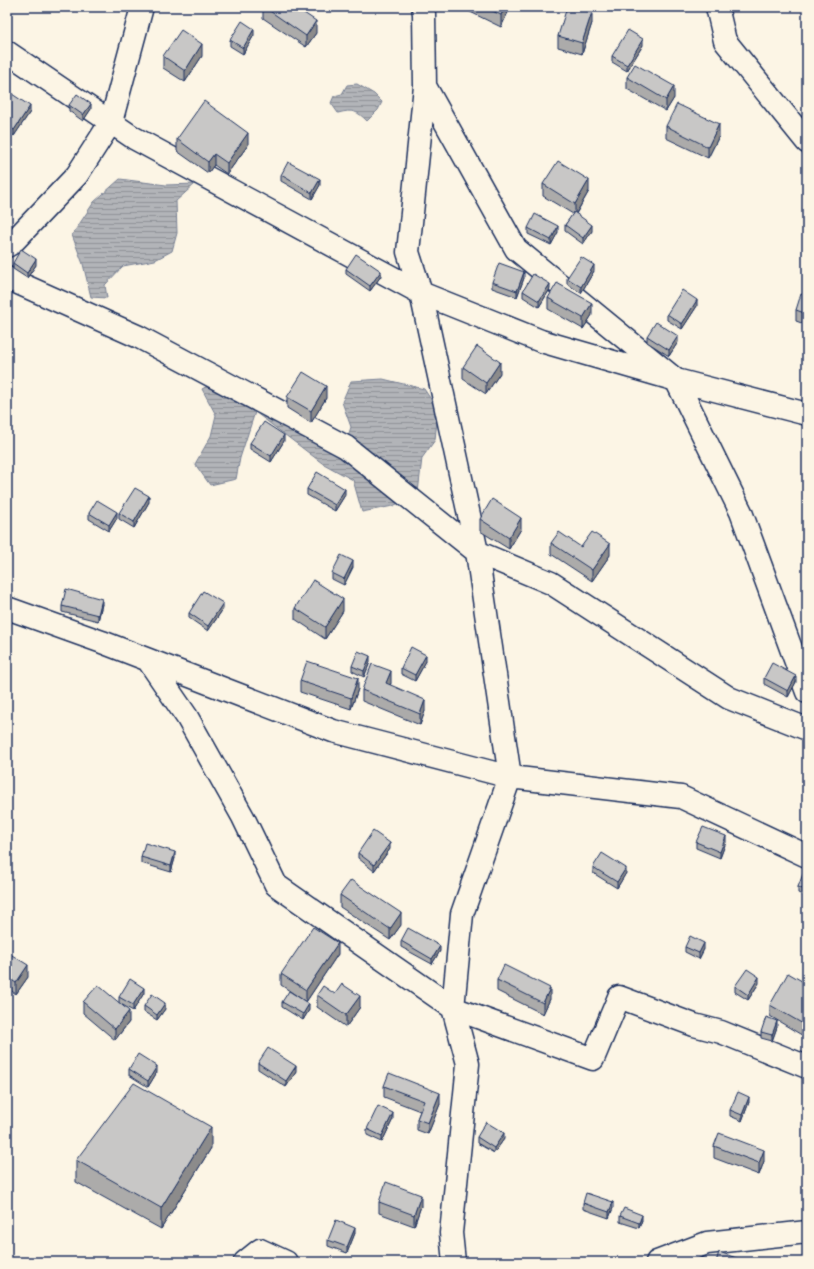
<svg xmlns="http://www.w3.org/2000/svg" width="814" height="1269" font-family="'Balsamiq Sans',sans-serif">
	<defs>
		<pattern id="water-rules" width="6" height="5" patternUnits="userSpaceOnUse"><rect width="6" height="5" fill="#b2b4b8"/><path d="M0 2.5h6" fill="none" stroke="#909399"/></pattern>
	</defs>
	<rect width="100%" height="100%" fill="#fcf5e5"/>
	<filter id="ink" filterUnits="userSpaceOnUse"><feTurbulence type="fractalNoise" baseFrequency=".025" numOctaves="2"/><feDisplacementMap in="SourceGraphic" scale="8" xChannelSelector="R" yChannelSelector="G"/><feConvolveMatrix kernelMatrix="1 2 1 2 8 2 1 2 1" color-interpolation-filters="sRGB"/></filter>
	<g filter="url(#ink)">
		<!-- water -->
		<path fill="url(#water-rules)" stroke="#767f94" d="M357 84 374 94 382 102 378 110 367 121C357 111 353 109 338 113L331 103 334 96 342 94 347 85Z
			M120 179 166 185 195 184 176 201 177 233 172 251 155 260 123 266 105 285 107 298 91 297 83 264 72 235 94 202Z
			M383 379 424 389 438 410 435 440 422 458 418 493 393 506 362 512 353 480 322 463 255 412 240 458 236 479 210 485 195 464 211 436 216 415 202 389 218 380 345 446 351 427 342 402 351 381Z"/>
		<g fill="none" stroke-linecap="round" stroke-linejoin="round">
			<defs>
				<path id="street" d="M423 7 424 14 425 86 408 252 421 293 477 552 510 777 462 914 453 1008 468 1064 451 1233 454 1262
					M717 7 725 41 807 142
					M7 52 134 138 421 293 541 341 676 380 807 414
					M425 86 516 249 676 380 741 512 807 692
					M7 246 12 243 77 175 111 122 142 7
					M7 278 139 337 346 447 477 552 551 583 729 698 807 729
					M7 608 102 642 333 731 510 777 681 797 807 856
					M148 660 187 717 243 817 276 885 453 1008 593 1059 619 997 694 1025 721 1032 807 1067
					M245 1262 260 1250 286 1262
					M657 1262 707 1243 807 1232"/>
			</defs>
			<!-- street casing -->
			<use href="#street" stroke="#1b2f5e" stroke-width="25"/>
			<!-- street -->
			<use href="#street" stroke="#fcf5e5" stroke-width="22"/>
		</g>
		<!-- wall -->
		<path fill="#acabaa" stroke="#1b2f5e" d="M263 7H295L316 33 306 47 263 18Z
			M327 7H337L334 12Z
			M460 7H510V8L501 27Z
			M592 23 582 54 558 47V36Z
			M254 35 243 54 230 46V40Z
			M643 45 627 71 612 62V56Z
			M163 56H202L185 82 163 68Z
			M627 77 674 98 666 111 627 89Z
			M7 102 30 112 14 136 7 131Z
			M69 105 91 109 83 121 69 111Z
			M666 126 719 136 708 158 666 138Z
			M177 139 248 145 227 174 214 165 208 173 177 151Z
			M281 175 320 185 312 199 281 181Z
			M543 184 589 191 576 214 592 231 583 244 565 231V225L573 214 543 196Z
			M528 228 558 232 551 245 528 234Z
			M13 263 36 265 27 278 13 269Z
			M346 269 381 276 370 291 346 274Z
			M594 271 581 293 567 284V278Z
			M524 278 517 297 492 288V282Z
			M550 289 539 307 523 297V291Z
			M807 296V325L796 321V310Z
			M548 298 592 315 583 329 548 309Z
			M697 306 682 329 667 320V314Z
			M647 336 678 342 669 356 647 342Z
			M463 367 500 373 486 394 463 379Z
			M287 397 326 398 311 423 287 408Z
			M284 441 271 462 250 449V443Z
			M307 489 345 495 335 511 307 495Z
			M149 502 134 528 119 519V513Z
			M89 513 117 518 109 531 89 519Z
			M480 519 521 529 509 549 480 531Z
			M551 543 581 547 610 555 592 581 551 554Z
			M353 567 344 585 332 579V573Z
			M102 604 98 621 62 612V606Z
			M295 608 343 611 325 639 295 619Z
			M223 609 208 631 189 618V613Z
			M426 661 415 681 401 674V668Z
			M370 662 364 677 352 671V666Z
			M764 678 796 682 788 697 764 684Z
			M300 681 358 689 351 709 300 692Z
			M391 683 390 685 425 711 420 725 362 701V690Z
			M696 842H726L720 858 696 848Z
			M390 849 374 871 358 858V853Z
			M141 857 175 858 171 872 141 863Z
			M593 867 626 873 617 888 593 873Z
			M807 876V897L798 893V887Z
			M340 895 401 925 390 940 340 907Z
			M401 941 440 951 432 964 401 947Z
			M685 947 704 949 699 959 685 952Z
			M7 952 28 977 16 994 7 988Z
			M338 954 306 1002 281 985V974Z
			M497 980 550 999 543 1014 497 991Z
			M759 983 748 1000 735 992V986Z
			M807 984V1034L805 1037 770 1016V1005Z
			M144 993 133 1011 119 1003 129 1022 115 1040 83 1013V1002L119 1003V997Z
			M317 995 360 1007 346 1027 317 1007Z
			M282 1002 309 1010 303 1020 282 1007Z
			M144 1006 165 1009 157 1020 144 1012Z
			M777 1027 772 1041 761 1038V1032Z
			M258 1063 296 1072 286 1087 258 1069Z
			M129 1069 157 1072 148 1087 129 1075Z
			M384 1086 440 1104 428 1134 417 1130V1119L420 1111 384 1097Z
			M749 1102 742 1121 730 1116V1110Z
			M393 1119 382 1142 367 1135V1129Z
			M477 1137 504 1139 494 1153 477 1143Z
			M714 1146 764 1161 759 1175 714 1158Z
			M211 1148 161 1229 76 1182V1160Z
			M379 1202 421 1206 414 1226 379 1213Z
			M583 1203 613 1208 609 1218 583 1209Z
			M620 1216 642 1220 639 1228 620 1222Z
			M355 1233 347 1253 328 1246V1240Z"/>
		<!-- shaded-wall -->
		<path fill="#8c8b8b" stroke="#1b2f5e" d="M334 7H337L334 12Z
			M505 7H510V8L501 27V15Z
			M592 12V23L582 54V43Z
			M316 21V33L306 47V36Z
			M254 29V35L243 54V48Z
			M643 39V45L627 71V65Z
			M202 44V56L185 82V71Z
			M674 86V98L666 111V100Z
			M91 104V109L83 121V115Z
			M30 106V112L14 136V130Z
			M719 124V136L708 158V147Z
			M248 133V145L227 174V163Z
			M214 154V165L208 173V162Z
			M320 179V185L312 199V193Z
			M589 180V191L575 215V204Z
			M592 225V231L583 244V238Z
			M558 226V232L551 245V240Z
			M36 259V265L27 278V273Z
			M594 265V271L581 293V287Z
			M381 271V276L370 291V286Z
			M524 272V278L517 297V291Z
			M550 284V289L539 307V301Z
			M697 300V306L682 329V324Z
			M592 303V315L583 329V318Z
			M678 336V342L669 356V350Z
			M500 362V373L486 394V383Z
			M326 386V398L311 423V411Z
			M284 435V441L271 462V456Z
			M345 489V495L335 511V505Z
			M149 496V502L134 528V522Z
			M117 512V518L109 531V525Z
			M521 518V529L509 549V538Z
			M610 544V555L592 581V570Z
			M353 561V567L344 585V579Z
			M102 599V604L98 621V615Z
			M343 599V611L325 639V627Z
			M223 603V609L208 631V626Z
			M426 655V661L415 681V675Z
			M370 656V662L364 677V671Z
			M391 671V683L386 695V683Z
			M796 676V682L788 697V691Z
			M358 678V689L351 709V698Z
			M425 700V711L420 725V714Z
			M726 836V842L720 858V852Z
			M390 843V849L374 871V865Z
			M175 852V858L171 872V866Z
			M626 868V873L617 888V882Z
			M401 913V925L390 940V929Z
			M338 943V954L306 1002V990Z
			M704 943V949L699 959V953Z
			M440 946V951L432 964V959Z
			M28 965V977L16 994V983Z
			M759 977V983L748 1000V995Z
			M144 988V993L133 1011V1005Z
			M550 988V999L543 1014V1003Z
			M360 996V1007L346 1027V1015Z
			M165 1003V1009L157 1020V1015Z
			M309 1004V1010L303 1020V1014Z
			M129 1011V1022L115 1040V1029Z
			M777 1021V1027L772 1041V1035Z
			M807 1022V1034L805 1037V1025Z
			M157 1066V1072L148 1087V1081Z
			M296 1066V1072L286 1087V1081Z
			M440 1093V1104L428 1134V1123Z
			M749 1097V1102L742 1121V1115Z
			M393 1113V1119L382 1142V1136Z
			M211 1127V1148L161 1229V1208Z
			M504 1133V1139L494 1153V1148Z
			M764 1150V1161L759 1175V1163Z
			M421 1195V1206L414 1226V1215Z
			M613 1202V1208L609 1218V1212Z
			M642 1215V1220L639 1228V1223Z
			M355 1228V1233L347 1253V1247Z"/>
		<!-- building -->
		<path fill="#c8c7c6" stroke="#1b2f5e" d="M264 7H295L316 21 306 36Z
			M484 7H505L501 15Z
			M567 7H577L592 12 582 43 558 36Z
			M242 21 254 29 243 48 230 40Z
			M181 30 202 44 185 71 163 56Z
			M628 30 643 39 627 65 612 56Z
			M635 64 674 86 666 100 627 77Z
			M12 94 30 106 14 130 7 125V102Z
			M77 94 91 104 83 115 69 105Z
			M204 101 248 133 227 163 214 154 208 162 177 139Z
			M677 104 719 124 708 147 666 126Z
			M558 161 589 180 575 204 543 184Z
			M288 162 320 179 312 193 281 175Z
			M574 212 592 225 583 238 565 225Z
			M535 214 558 226 551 240 528 228Z
			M21 249 36 259 27 273 13 263Z
			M356 254 381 271 370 286 346 269Z
			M581 257 594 265 581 287 567 278Z
			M499 263 524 272 517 291 492 282Z
			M533 274 550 284 539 301 523 291Z
			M557 283 592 303 583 318 548 298Z
			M682 290 697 300 682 324 667 314Z
			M801 294 807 296V314L796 310Z
			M656 322 678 336 669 350 647 336Z
			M477 346 500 362 486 383 463 367Z
			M303 372 326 386 311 411 287 397Z
			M264 422 284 435 271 456 250 443Z
			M317 472 345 489 335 505 307 489Z
			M135 488 149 496 134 522 119 513Z
			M492 499 521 518 509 538 480 519Z
			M97 500 117 512 109 525 89 513Z
			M559 532 581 547 592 532 610 544 592 570 551 543Z
			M341 555 353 561 344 579 332 573Z
			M313 580 343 599 325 627 295 608Z
			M66 589 102 599 98 615 62 606Z
			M203 591 223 603 208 626 189 613Z
			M411 647 426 655 415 675 401 668Z
			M358 651 370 656 364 671 352 666Z
			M307 661 358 678 351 698 300 681Z
			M772 663 796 676 788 691 764 678Z
			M372 664 391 671 386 683 425 700 420 714 362 690Z
			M703 827 726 836 720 852 696 842Z
			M373 831 390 843 374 865 358 853Z
			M145 843 175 852 171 866 141 857Z
			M602 853 626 868 617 882 593 867Z
			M803 874 807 876V891L798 887Z
			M351 880 401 913 390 929 340 895Z
			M313 927 338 943 306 990 281 974Z
			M408 928 440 946 432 959 401 941Z
			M690 936 704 943 699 953 685 947Z
			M7 952 28 965 16 983 7 977Z
			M504 965 550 988 543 1003 497 980Z
			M747 969 759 977 748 995 735 986Z
			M788 973 807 984V1022L805 1025 770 1005Z
			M130 979 144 988 133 1005 119 997Z
			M342 984 360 996 346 1015 317 995 323 986 335 994Z
			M98 985 129 1011 115 1029 83 1002Z
			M289 991 309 1004 303 1014 282 1002Z
			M152 994 165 1003 157 1015 144 1006Z
			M766 1017 777 1021 772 1035 761 1032Z
			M268 1048 296 1066 286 1081 258 1063Z
			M138 1054 157 1066 148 1081 129 1069Z
			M389 1073 440 1093 428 1123 417 1119 424 1101 384 1086Z
			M134 1083 211 1127 161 1208 76 1160Z
			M738 1092 749 1097 742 1115 730 1110Z
			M378 1106 393 1113 382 1136 367 1129Z
			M486 1122 504 1133 494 1148 477 1137Z
			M719 1133 764 1150 759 1163 714 1146Z
			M386 1182 421 1195 414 1215 379 1202Z
			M586 1193 613 1202 609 1212 583 1203Z
			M624 1208 642 1215 639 1223 620 1216Z
			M336 1220 355 1228 347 1247 328 1240Z
			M719 1252 748 1262H716Z
			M264 1257 272 1262H262Z"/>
	</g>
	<!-- margin -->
	<rect width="814" height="1269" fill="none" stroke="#fcf5e5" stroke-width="24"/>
	<rect x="12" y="12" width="790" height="1245" fill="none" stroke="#1b2f5e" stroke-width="1.5" filter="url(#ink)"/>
</svg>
